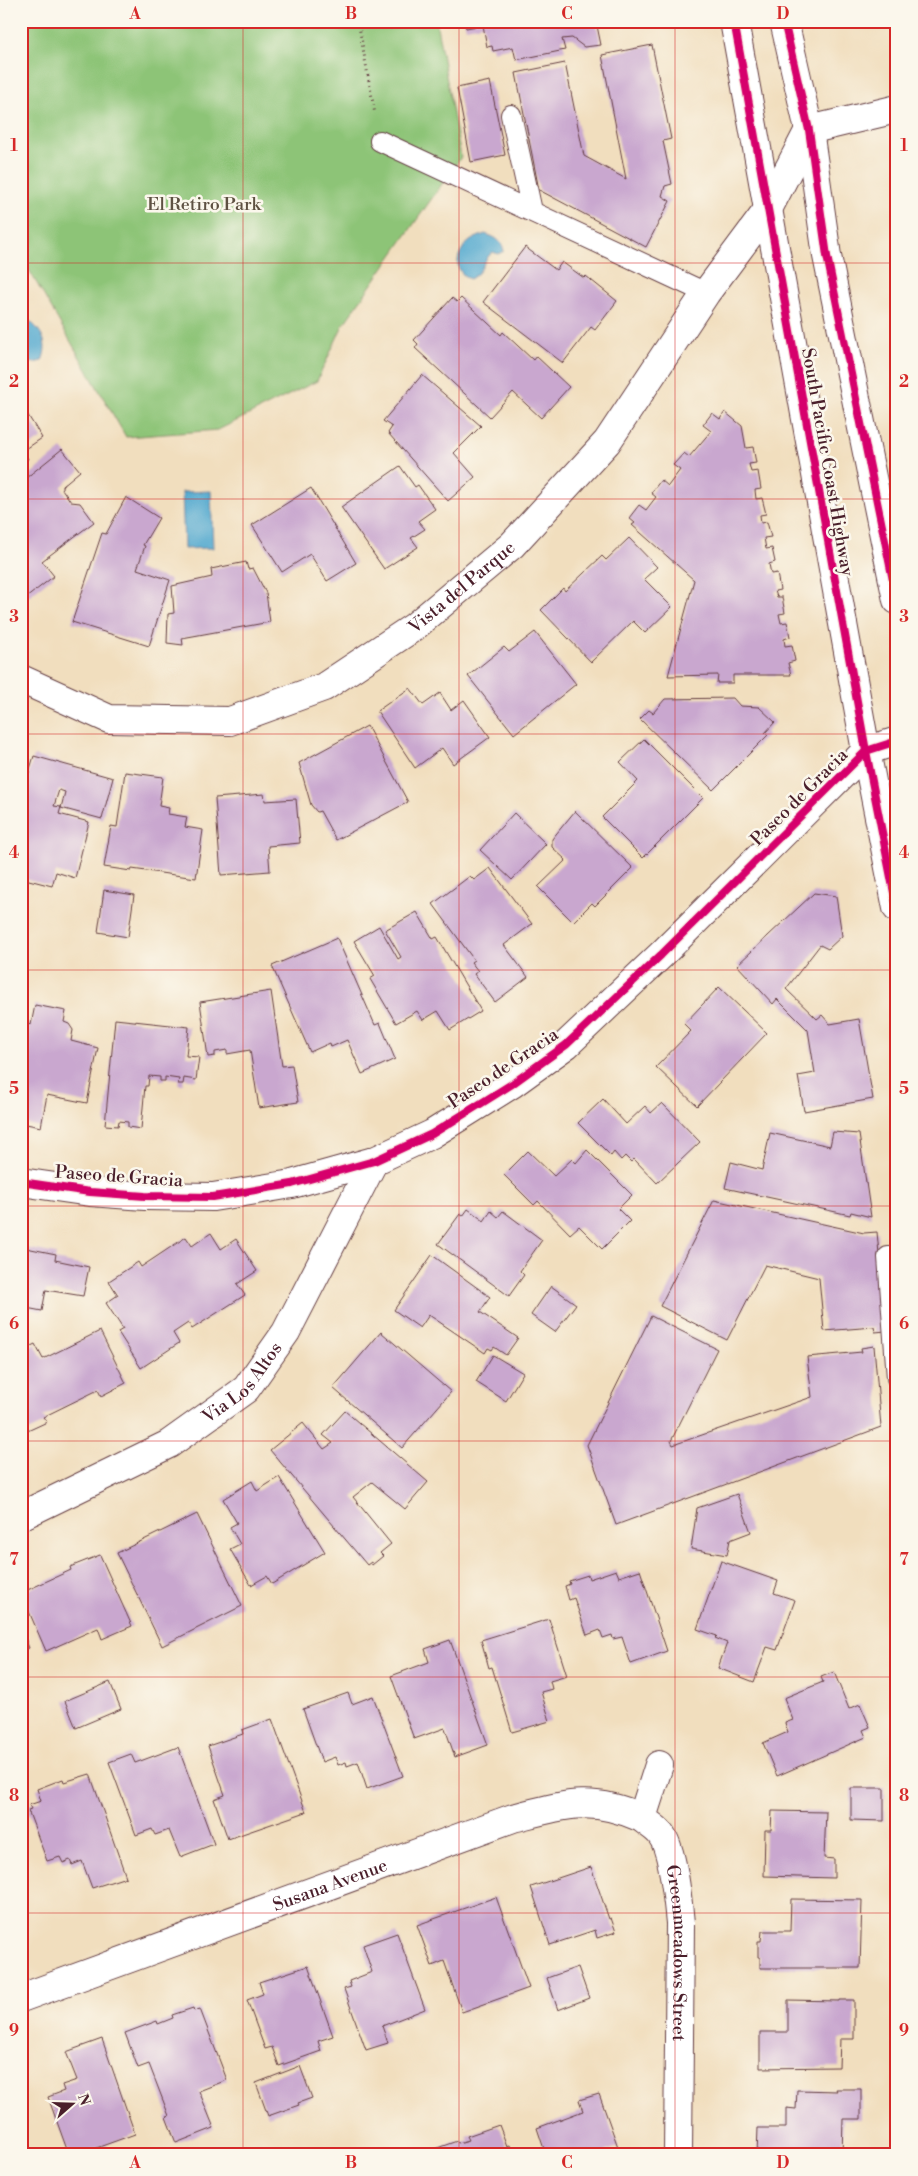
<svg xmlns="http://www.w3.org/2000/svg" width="918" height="2176" font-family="'Libre Bodoni',serif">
	<rect width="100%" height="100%" fill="#fbf7ec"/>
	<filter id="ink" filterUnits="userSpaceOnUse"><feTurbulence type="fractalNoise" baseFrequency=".02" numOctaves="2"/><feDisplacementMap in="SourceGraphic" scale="10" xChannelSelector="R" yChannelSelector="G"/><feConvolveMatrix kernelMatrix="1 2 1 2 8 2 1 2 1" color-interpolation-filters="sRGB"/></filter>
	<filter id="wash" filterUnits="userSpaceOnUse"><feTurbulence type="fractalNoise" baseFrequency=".0096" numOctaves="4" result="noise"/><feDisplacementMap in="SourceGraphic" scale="20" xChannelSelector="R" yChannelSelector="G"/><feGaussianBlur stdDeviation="1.12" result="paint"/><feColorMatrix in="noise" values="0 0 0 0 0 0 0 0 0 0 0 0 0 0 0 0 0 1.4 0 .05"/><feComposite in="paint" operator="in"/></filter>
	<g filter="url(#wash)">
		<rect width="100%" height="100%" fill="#f1debe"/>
		<!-- green -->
		<path fill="#8dc477" stroke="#6c7251" d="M21 21H436L461 157 343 325 317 381 218 430 126 437 21 256Z"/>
		<!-- water -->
		<path fill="#52a9cf" stroke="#4e647d" d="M485 234C495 237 502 240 504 251L498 254 493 252C481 261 485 271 470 279 452 271 456 252 470 241 474 238 480 236 485 234Z
			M21 314C38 327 51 339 42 361L33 363 24 359 21 351Z
			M211 491 213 548 184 549 182 492Z"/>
		<g id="blocks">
			<!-- building -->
			<path fill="#c9a7cf" d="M464 21H596L601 45 584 47 572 38 562 39 565 50 516 60 513 47 493 51 492 46 487 47 483 25 466 28Z
				M652 45 671 139 663 141 672 184 665 186 662 196 670 201 646 247 539 190 516 73 565 63 584 156 626 179 602 55Z
				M490 81 505 155 471 162 457 88Z
				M525 247 556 270 562 262 584 278 586 276 617 301 595 330 591 327 563 363 483 302Z
				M452 298 457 302 461 298 501 335 503 332 533 360 536 356 569 387 541 418 513 392 490 417 415 348 418 344 414 340Z
				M422 375 481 426 454 453 475 477 448 501 388 433 392 427 383 421Z
				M21 404 42 438 23 451 28 459 21 463Z
				M725 412 742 426 746 448 753 447 756 463 749 464 751 472 758 471 761 489 755 490 756 499 762 498 766 514 760 515 761 523 767 522 771 537 764 538 766 549 772 548 775 562 769 564 771 574 777 573 780 590 775 591 777 597H782L785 613 779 614 781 623 787 622 790 637 784 639 785 646 792 645 795 661 788 663 791 675H733V683H717L718 675 668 676 694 580 632 525 635 523 629 518 639 505 646 510 656 497 651 493 661 480 668 486 680 470 673 465 684 453 689 457 711 431 703 425 712 413 720 419Z
				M62 449 80 471 62 486V489L71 502 80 503 94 522 42 561 54 576 26 598 21 591V549L25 546 21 541V482Z
				M400 466 415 487 418 485 435 509 418 521 425 529 411 538 418 547 384 569 341 507Z
				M311 488 356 563 327 581 310 554 282 572 252 525Z
				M126 497 159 518 143 545 145 546 137 569 170 580 149 646 72 622 102 533 106 534Z
				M629 538 657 567 644 579 672 607 645 633 633 621 591 662 541 610 563 588 565 591 602 556 606 560Z
				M246 562 248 569 253 568 266 593 270 622 182 638 183 645 167 643 168 614 174 613 172 586 212 577 211 569Z
				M535 632 576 684 514 734 468 676 504 647 509 652Z
				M410 688 423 705 440 693 451 710 464 700 490 737 453 764 442 748 415 768 377 711Z
				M733 698 740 706 759 707 775 722 765 733 768 735 713 790 640 719 649 710 653 713 665 699Z
				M367 726 408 802 336 840 320 811 317 812 311 805 299 763Z
				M644 739 703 798 643 858 602 817 638 781 620 762Z
				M34 756 113 778 102 819 61 808 65 792 59 790 54 806 61 807 59 814 89 822 75 878 56 872 52 886 21 878V798Z
				M125 772 163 777 159 806 169 808 168 814 187 817 185 827 203 830 196 878 132 869 131 871 104 867 111 826 117 827Z
				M264 794 265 801 296 799 300 843 268 846 270 871 221 875 215 798Z
				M575 811 633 868 595 906 592 903 573 922 538 887 566 860 552 847V839Z
				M514 813 546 844 512 880 480 850Z
				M490 868 532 924 504 945 528 977 495 1002 474 974 478 971 471 962 474 960 433 904 470 876 474 880Z
				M104 890 134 895 128 937 98 932Z
				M814 893 836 896 842 936 828 949 820 945 786 989 817 1019 822 1015 830 1024 859 1019 873 1099 804 1111 798 1076 815 1073 808 1030 777 999 773 1004 737 965Z
				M417 912 433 939 437 937 481 1011 450 1030 438 1011 423 1020 417 1011 396 1023 370 979 375 976 354 941 379 926 398 959 401 957 385 930Z
				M337 938 375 1025 380 1023 395 1059 362 1074 347 1040 331 1047 330 1043 310 1052 272 966Z
				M719 987 767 1033 697 1106 656 1067 691 1031 684 1024Z
				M271 991 282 1066 292 1065 298 1102 259 1108 250 1050 227 1054V1050L215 1052V1056L208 1057 200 1002Z
				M35 1005 66 1011 64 1022 69 1024 73 1030 71 1041 98 1048 87 1103 47 1095 41 1127 21 1123V1022L31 1025Z
				M115 1019 189 1027 186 1056 199 1057 196 1080 184 1078 183 1084H178L179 1079 165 1077V1081H160V1077L149 1076 148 1086H145L141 1129 128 1127V1122L119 1121 118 1126 105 1125Z
				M603 1099 626 1124 645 1106 651 1113 662 1103 700 1142 657 1183 634 1159 631 1162 625 1156 621 1160 614 1152 611 1156 578 1123Z
				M833 1132 859 1134 871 1217 851 1212 850 1215 725 1188 731 1162 762 1170 770 1133 830 1146Z
				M587 1150 632 1195 618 1209 630 1221 602 1249 579 1226 570 1234 538 1201 534 1205 504 1175 528 1151 554 1176 572 1159 576 1163Z
				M714 1200 864 1233 877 1232 886 1331 875 1332 874 1327 824 1331 819 1278 765 1265 727 1340 660 1306Z
				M468 1209 484 1221 491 1211 498 1217 503 1211 542 1240 520 1271 524 1275 509 1296 438 1244 460 1214 463 1216Z
				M211 1233 221 1249 236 1239 257 1271 237 1284 245 1295 192 1329 188 1323 173 1333 179 1343 141 1368 118 1332 123 1329 106 1303 118 1295 109 1281 138 1262 141 1267 186 1237 192 1246Z
				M21 1247 56 1254 55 1260 89 1267 83 1296 46 1290 42 1311 21 1307Z
				M432 1255 490 1297 480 1312 518 1338 506 1355 494 1347 492 1350 488 1348 485 1353 429 1315 420 1328 394 1310Z
				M551 1286 576 1304 555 1332 531 1315Z
				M651 1316 717 1349 671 1441 673 1445 812 1397 807 1357 862 1352 861 1348 874 1346 881 1427 616 1525 587 1445Z
				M100 1331 126 1383 101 1396 98 1390 43 1417 47 1422 21 1434V1351L35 1344 43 1359Z
				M381 1332 451 1392 402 1448 333 1388Z
				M493 1355 523 1373 506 1401 476 1382Z
				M345 1411 428 1482 405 1509 372 1482 353 1497 391 1544 380 1553 383 1556 372 1565 371 1562 367 1565 270 1450 303 1423 324 1449 333 1443 323 1435Z
				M279 1477 325 1552 272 1584 267 1576 251 1585 230 1549 240 1544 230 1527 237 1523 223 1499 252 1481 257 1491Z
				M737 1494 751 1532 730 1540 727 1555 691 1549 697 1508Z
				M197 1514 242 1606 162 1646 117 1553Z
				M100 1555 132 1626 102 1639 98 1628 46 1651 21 1593 71 1570 70 1567Z
				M721 1561 778 1581 774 1593 795 1600 777 1650 767 1647 754 1682 718 1668 727 1643 715 1638 717 1636 697 1629Z
				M616 1570 619 1577 640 1570 667 1651 631 1664 622 1637 613 1639 612 1635 603 1638 600 1630 587 1635 574 1598 569 1600 565 1586 570 1584 569 1581 588 1575 589 1579Z
				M549 1619 567 1676 550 1681 552 1689 541 1692 550 1721 512 1732 492 1667 489 1668 481 1640Z
				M21 1628 29 1648 21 1651Z
				M450 1640 488 1745 455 1757 445 1728 414 1739 391 1676 429 1662 425 1649Z
				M834 1672 849 1709 860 1704 870 1727 863 1730 866 1737 777 1776 763 1743 788 1732 785 1723 793 1720 784 1698 823 1682 821 1677Z
				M110 1682 121 1709 76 1728 65 1701Z
				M348 1693 352 1704 373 1696 403 1776 367 1789 358 1762 347 1766 346 1762 338 1765 335 1757 322 1762 303 1709Z
				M272 1719 306 1812 228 1839 214 1799 225 1795 208 1746 243 1734 242 1730Z
				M178 1747 214 1844 180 1857 169 1830 155 1835 152 1829 136 1835 109 1762 131 1754 135 1763Z
				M90 1774 126 1877 92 1888 82 1861 72 1865 70 1860 63 1863 60 1857 47 1861 28 1810 31 1809 29 1805 41 1801 37 1789 63 1779 64 1782Z
				M851 1788H884V1821L851 1820Z
				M772 1811 826 1812 824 1858 834 1859V1878L764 1876 765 1830H771Z
				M591 1867 609 1919 611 1918 616 1932 597 1938 595 1930 550 1945 531 1887Z
				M21 1897 26 1910 21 1912Z
				M496 1897 529 1988 462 2012 444 1961 432 1966 417 1925Z
				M791 1899 862 1900 860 1968H760V1957H758V1941H761L762 1931H790Z
				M397 1933 425 2009 382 2026 388 2043 366 2050 344 1989 351 1987 349 1981 372 1972 363 1945Z
				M308 1966 333 2036 318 2041 321 2051 279 2066 272 2047 265 2049 247 2000 263 1994 259 1982Z
				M578 1967 589 1998 558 2010 547 1978Z
				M788 2000 839 2001V2000H854V2039H840L839 2067 760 2068V2032H788Z
				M193 2008 194 2011 200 2009 227 2080 199 2091 214 2128 176 2143 166 2117 169 2116 149 2064 138 2068 125 2033 157 2021 158 2024 173 2018 172 2015Z
				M102 2039 135 2134 77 2155H69L48 2097 64 2091 62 2085 77 2080 66 2052Z
				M300 2066 312 2098 298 2103 299 2105 268 2116 256 2083Z
				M836 2089H861V2119H843L842 2155H757L758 2128H786V2108L796 2109 797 2090 837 2091Z
				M599 2094 618 2147 604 2152 605 2155H546L537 2128 583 2111 579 2100Z
				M499 2125 507 2146 510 2145 514 2155H427L426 2152 457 2141 458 2143 469 2140 467 2136Z
				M21 2130 30 2154 28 2155H21Z
				M407 2149 409 2155H390V2154Z"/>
		</g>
	</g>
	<g filter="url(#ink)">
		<use href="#blocks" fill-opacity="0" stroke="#633c41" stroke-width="1"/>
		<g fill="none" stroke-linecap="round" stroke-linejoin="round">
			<defs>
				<path id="lane" d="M511 115 532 211
					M380 141 706 293
					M897 1257H888L897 1378"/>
				<g id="street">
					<path id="s1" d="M21 679 109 719 230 721 324 687 414 627 512 545 607 442 706 293 767 211"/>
					<path d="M21 1182 90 1192 145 1196 213 1197 292 1184 374 1161 432 1134 512 1084 566 1045 661 955 866 751 897 741"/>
					<path id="s2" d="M21 1516 169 1444 246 1389 286 1332 374 1161"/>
					<path id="s3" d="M659 1765 642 1818C647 1823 655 1827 660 1833 673 1848 678 1902 680 1923L678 2155"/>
					<path id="s4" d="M21 1998 513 1818C564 1805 591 1795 642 1818"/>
				</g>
				<path id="secondary" d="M767 211 809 130 897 109"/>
				<path id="highway" d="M734 21 866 751 897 908
					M784 21 809 130 827 256 897 600"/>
			</defs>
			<!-- lane casing -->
			<use href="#lane" stroke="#633c41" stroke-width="22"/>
			<!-- street casing -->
			<use href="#street" stroke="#633c41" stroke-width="30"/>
			<!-- secondary casing -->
			<use href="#secondary" stroke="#633c41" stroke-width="30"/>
			<!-- highway casing -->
			<use href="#highway" stroke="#633c41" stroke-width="30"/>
			<!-- path -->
			<path stroke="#633c41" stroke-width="3" stroke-dasharray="1 4" stroke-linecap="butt" d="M358 21 375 114"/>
			<!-- lane -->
			<use href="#lane" stroke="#fff" stroke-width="20"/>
			<!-- street -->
			<use href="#street" stroke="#fff" stroke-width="28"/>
			<!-- secondary -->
			<use href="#secondary" stroke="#fff" stroke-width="28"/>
			<!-- highway -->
			<use href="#highway" stroke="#fff" stroke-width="28"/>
			<defs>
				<path id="cycleway" d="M734 21 866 751 897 908
					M784 21 809 130 827 256 897 600
					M21 1182 90 1192 145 1196 213 1197 292 1184 374 1161 432 1134 512 1084 566 1045 661 955 866 751 897 741"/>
			</defs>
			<!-- cycleway casing -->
			<use href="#cycleway" stroke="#fbf7ec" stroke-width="11"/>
			<!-- cycleway -->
			<use href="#cycleway" stroke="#d6006c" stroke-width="8"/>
		</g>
	</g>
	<!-- grid -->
	<path fill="none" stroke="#d62828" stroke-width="1" stroke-opacity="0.55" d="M243 21V2155M459 21V2155M675 21V2155M21 263H897M21 499H897M21 734H897M21 970H897M21 1206H897M21 1441H897M21 1677H897M21 1913H897"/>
	<g text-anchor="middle" stroke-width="5" stroke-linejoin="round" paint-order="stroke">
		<!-- park labels -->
		<g font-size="18" fill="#5e5142" stroke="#fbf7ec">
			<text x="204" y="210">El Retiro Park</text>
		</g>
		<!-- street labels -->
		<g font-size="18" fill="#4a1f2b" stroke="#fbf7ec">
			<text transform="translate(828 462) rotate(80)" y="6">South Pacific Coast Highway</text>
			<text dy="6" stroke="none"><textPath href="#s1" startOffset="488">Vista del Parque</textPath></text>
			<text transform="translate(799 797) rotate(-45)" y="6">Paseo de Gracia</text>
			<text transform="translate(503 1068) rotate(-34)" y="6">Paseo de Gracia</text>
			<text transform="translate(119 1176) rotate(4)" y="6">Paseo de Gracia</text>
			<text dy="6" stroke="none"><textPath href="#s2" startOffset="261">Via Los Altos</textPath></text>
			<text dy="6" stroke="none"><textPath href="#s4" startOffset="329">Susana Avenue</textPath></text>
			<text dy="6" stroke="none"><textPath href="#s3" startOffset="202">Greenmeadows Street</textPath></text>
		</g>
	</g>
	<!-- margin -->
	<rect width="918" height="2176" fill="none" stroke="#fbf7ec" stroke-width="55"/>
	<!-- north arrow -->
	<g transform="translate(72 2104) rotate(70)" stroke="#fbf7ec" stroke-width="4" paint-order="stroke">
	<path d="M0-4L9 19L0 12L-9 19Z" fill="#4a1f2b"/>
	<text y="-8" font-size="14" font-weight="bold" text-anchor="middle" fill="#4a1f2b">N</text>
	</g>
	<rect x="28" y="28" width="862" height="2120" fill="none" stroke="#d62828" stroke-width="2"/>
	<g font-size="16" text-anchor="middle" font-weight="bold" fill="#d62828">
		<text x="135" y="19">A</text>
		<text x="351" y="19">B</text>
		<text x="567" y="19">C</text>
		<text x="783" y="19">D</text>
		<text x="14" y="151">1</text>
		<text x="904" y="151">1</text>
		<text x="14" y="387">2</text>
		<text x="904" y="387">2</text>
		<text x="14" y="622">3</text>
		<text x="904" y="622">3</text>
		<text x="14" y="858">4</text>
		<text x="904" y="858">4</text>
		<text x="14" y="1094">5</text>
		<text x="904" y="1094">5</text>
		<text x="14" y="1329">6</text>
		<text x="904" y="1329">6</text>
		<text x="14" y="1565">7</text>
		<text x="904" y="1565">7</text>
		<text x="14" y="1801">8</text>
		<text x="904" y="1801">8</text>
		<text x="14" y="2036">9</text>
		<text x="904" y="2036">9</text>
		<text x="135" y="2168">A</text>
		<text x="351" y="2168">B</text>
		<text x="567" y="2168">C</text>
		<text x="783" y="2168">D</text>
	</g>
</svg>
